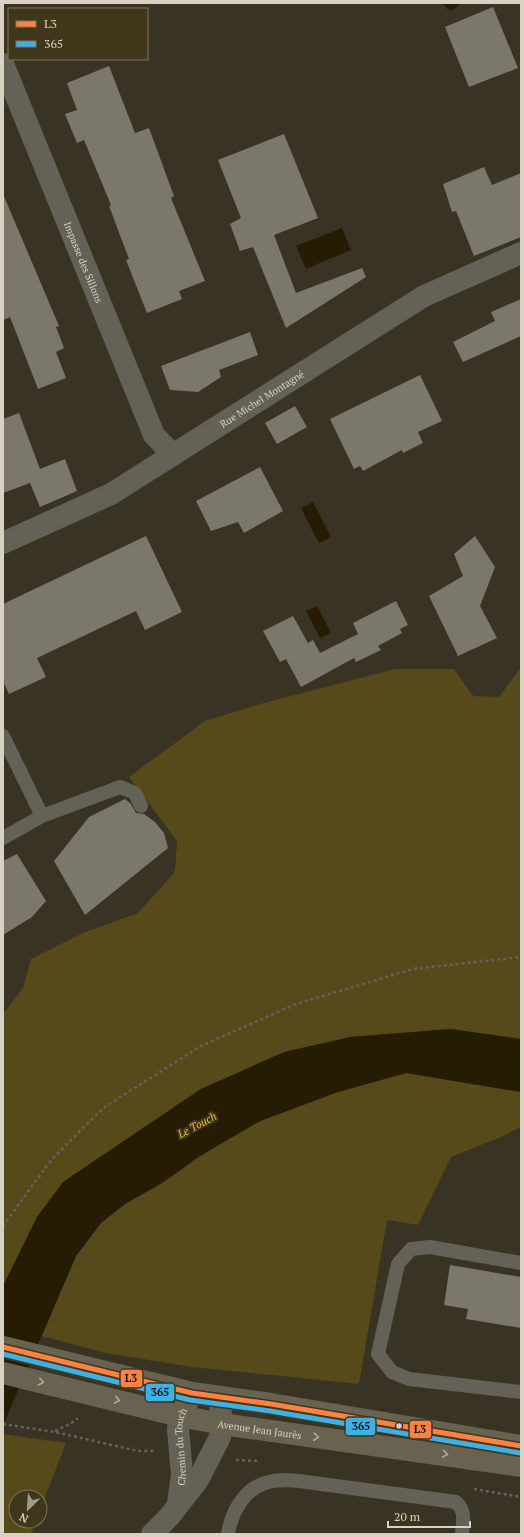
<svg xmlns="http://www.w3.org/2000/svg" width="524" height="1537" font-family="'PT Serif',serif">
	<rect width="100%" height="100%" fill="#383323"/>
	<!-- green -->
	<path fill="#56491a" d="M521 667V1039L451 1029 350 1037 201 1089 63 1182 3 1286V1014L23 988 31 959 83 933 138 913 175 872 177 841 129 777 205 721 260 704 395 669H454L473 696 499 697Z
		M406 1073 521 1092V1127L501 1137 451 1157 418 1225 387 1220 359 1384 192 1367 106 1353 42 1336 76 1256 101 1222 125 1204 162 1183 200 1156 260 1121 338 1092Z
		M3 1434 66 1443 40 1510V1497H16V1521H36L31 1534H3Z"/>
	<!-- water -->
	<path fill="#251c03" d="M442 3H460L454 10H449Z
		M342 228 351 250 306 269 296 246Z
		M313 502 331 537 319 543 301 508Z
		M317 606 331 633 320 638 306 611Z
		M451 1029 521 1039V1092L406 1073 338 1092 260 1121 200 1156 162 1183 125 1204 101 1223 76 1256 3 1425V1286L37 1217 63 1182 201 1089 284 1052 350 1037Z"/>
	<!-- building -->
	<path fill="#7b776a" d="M493 7 518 68 469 87 445 27Z
		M109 66 135 133 149 128 174 196 171 198 205 281 179 291 182 299 147 313 126 260 129 259 109 206 111 205 84 140 77 143 65 114 77 110 67 83Z
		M284 134 318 218 274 235 296 293 362 268 366 277 286 328 253 247 240 251 230 224 241 218 218 160Z
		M484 167 492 185 521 173V237L474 256 456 211 452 212 443 184Z
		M3 194 59 326 56 327 64 348 56 352 66 378 38 389 10 317 3 320Z
		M521 299V336L463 362 453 342 495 321 491 312Z
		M250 332 258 355 219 370 221 377 198 392 170 390 161 366Z
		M420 375 442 421 418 432 423 443 403 453 402 450 363 471 360 466 354 469 330 419Z
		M295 406 307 427 277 444 265 423Z
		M19 413 40 469 65 459 77 491 40 507 30 483 3 493V419Z
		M260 467 283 511 244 533 238 522 211 531 196 501Z
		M146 536 182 612 145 630 136 611 37 658 46 677 9 694 3 681V604Z
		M475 536 495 567 480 606 497 638 458 656 429 596 463 576 454 554Z
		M396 601 408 625 400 629 402 633 378 646 381 650 356 662 354 658 301 687 286 659 280 662 263 631 293 616 308 643 313 640 320 653 358 634 353 623Z
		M125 799 131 804 136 813 144 814 155 822 164 833 168 848 85 915 54 861 89 817Z
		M17 854 46 901 32 917 3 935V861Z
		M450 1265 521 1277V1328L466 1319 468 1309 444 1305Z"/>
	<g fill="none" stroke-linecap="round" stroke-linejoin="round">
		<!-- path -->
		<path stroke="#666258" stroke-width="2.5" stroke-dasharray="3 3" stroke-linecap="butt" d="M3 1226 51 1160 103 1108 201 1046 296 1004 413 969 521 957
			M3 1424 55 1432 138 1451H156
			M55 1431 70 1424 78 1418
			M236 1460 260 1461
			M474 1489 521 1497"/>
		<!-- service -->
		<path stroke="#646156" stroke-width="14" d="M3 736 42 816
			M3 838 42 816 120 787 135 793 141 806
			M521 1263 430 1247 411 1249 398 1264 378 1354 392 1372 409 1379 521 1392
			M228 1534C231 1514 243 1490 265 1483 276 1479 288 1480 299 1481L456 1502C466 1511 463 1521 462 1534"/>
		<!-- minor -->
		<g stroke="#646156" stroke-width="22">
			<path id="s1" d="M3 64 154 435 173 455"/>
			<path id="s2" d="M3 543 111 494 424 296 521 253"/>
		</g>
		<!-- tertiary -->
		<g stroke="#646156" stroke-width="22">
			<path id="s3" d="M178 1503 182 1475 178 1429 180 1416 192 1393"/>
			<path d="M152 1534 169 1517 198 1480 220 1437 222 1424 219 1397"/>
		</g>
		<!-- primary -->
		<g stroke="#686251" stroke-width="22">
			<path d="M3 1347 192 1393 271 1404 521 1446"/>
			<path id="s4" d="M3 1373 180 1416 222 1424 521 1466"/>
		</g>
		<defs>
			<path id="bus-1" d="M3 1347 192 1393 271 1404 521 1446"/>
			<path id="bus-2" d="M3 1354 190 1400 270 1411 520 1453"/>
		</defs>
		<!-- bus-1 casing -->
		<use href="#bus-1" stroke="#40371b" stroke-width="8"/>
		<!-- bus-2 casing -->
		<use href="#bus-2" stroke="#40371b" stroke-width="8"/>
		<!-- bus-1 -->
		<use href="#bus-1" stroke="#ff8243" stroke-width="5"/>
		<!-- bus-2 -->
		<use href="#bus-2" stroke="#3eb0e4" stroke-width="5"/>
	</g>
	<!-- one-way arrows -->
	<defs><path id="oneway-chevron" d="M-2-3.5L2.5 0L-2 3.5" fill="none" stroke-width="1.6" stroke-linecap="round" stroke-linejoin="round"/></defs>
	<g stroke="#b0ab9a">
		<use href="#oneway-chevron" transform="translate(41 1382) rotate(14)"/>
		<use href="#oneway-chevron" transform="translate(117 1400) rotate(13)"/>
		<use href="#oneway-chevron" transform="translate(316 1437) rotate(7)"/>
		<use href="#oneway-chevron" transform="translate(445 1454) rotate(8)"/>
	</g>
	<!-- markers -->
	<circle fill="#d7d2c2" stroke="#40371b" stroke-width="1.5" cx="399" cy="1426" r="3.5"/>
	<g text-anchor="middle" stroke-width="4" stroke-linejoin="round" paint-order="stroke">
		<!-- street labels -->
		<g font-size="10" fill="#d7d2c2" stroke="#40371b">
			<text dy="4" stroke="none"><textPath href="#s1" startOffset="214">Impasse des Sillons</textPath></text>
			<text dy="4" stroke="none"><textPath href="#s2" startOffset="297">Rue Michel Montagné</textPath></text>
			<text dy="4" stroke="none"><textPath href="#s4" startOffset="263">Avenue Jean Jaurès</textPath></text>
			<text dy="4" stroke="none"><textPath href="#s3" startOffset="57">Chemin du Touch</textPath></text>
		</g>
		<!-- water labels -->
		<g font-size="11" font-style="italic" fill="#e6bf32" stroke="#40371b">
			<text transform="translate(197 1125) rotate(-28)" y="4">Le Touch</text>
		</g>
	</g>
	<g stroke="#40371b" stroke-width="1.5">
		<rect x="120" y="1369" width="23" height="19" rx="4" fill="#ff8243"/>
		<rect x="145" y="1383" width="30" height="19" rx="4" fill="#3eb0e4"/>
		<rect x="345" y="1417" width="31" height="19" rx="4" fill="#3eb0e4"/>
		<rect x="409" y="1420" width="23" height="19" rx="4" fill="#ff8243"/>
	</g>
	<g font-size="11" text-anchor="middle" font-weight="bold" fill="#111">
		<text x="131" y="1382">L3</text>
		<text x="160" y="1396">365</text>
		<text x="361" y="1430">365</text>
		<text x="420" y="1433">L3</text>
	</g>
	<!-- border -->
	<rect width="524" height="1537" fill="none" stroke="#d7d2c2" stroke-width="8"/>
	<!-- legend -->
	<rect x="8" y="8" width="140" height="52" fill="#40371b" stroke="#7c755e"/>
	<rect x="16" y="21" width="20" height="6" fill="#ff8243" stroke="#7c755e"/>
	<text x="44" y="28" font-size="12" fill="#d7d2c2">L3</text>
	<rect x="16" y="41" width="20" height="6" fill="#3eb0e4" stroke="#7c755e"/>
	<text x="44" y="48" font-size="12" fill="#d7d2c2">365</text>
	<!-- north arrow -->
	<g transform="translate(28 1509) rotate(205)"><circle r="19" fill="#40371b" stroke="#7c755e"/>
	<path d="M0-3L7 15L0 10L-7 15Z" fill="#9f9a8a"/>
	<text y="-6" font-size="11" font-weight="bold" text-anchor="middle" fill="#d7d2c2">N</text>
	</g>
	<!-- scale -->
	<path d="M388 1521v6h82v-6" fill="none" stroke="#d7d2c2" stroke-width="2"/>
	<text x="394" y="1521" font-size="12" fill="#d7d2c2" stroke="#40371b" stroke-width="3" paint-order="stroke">20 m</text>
</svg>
